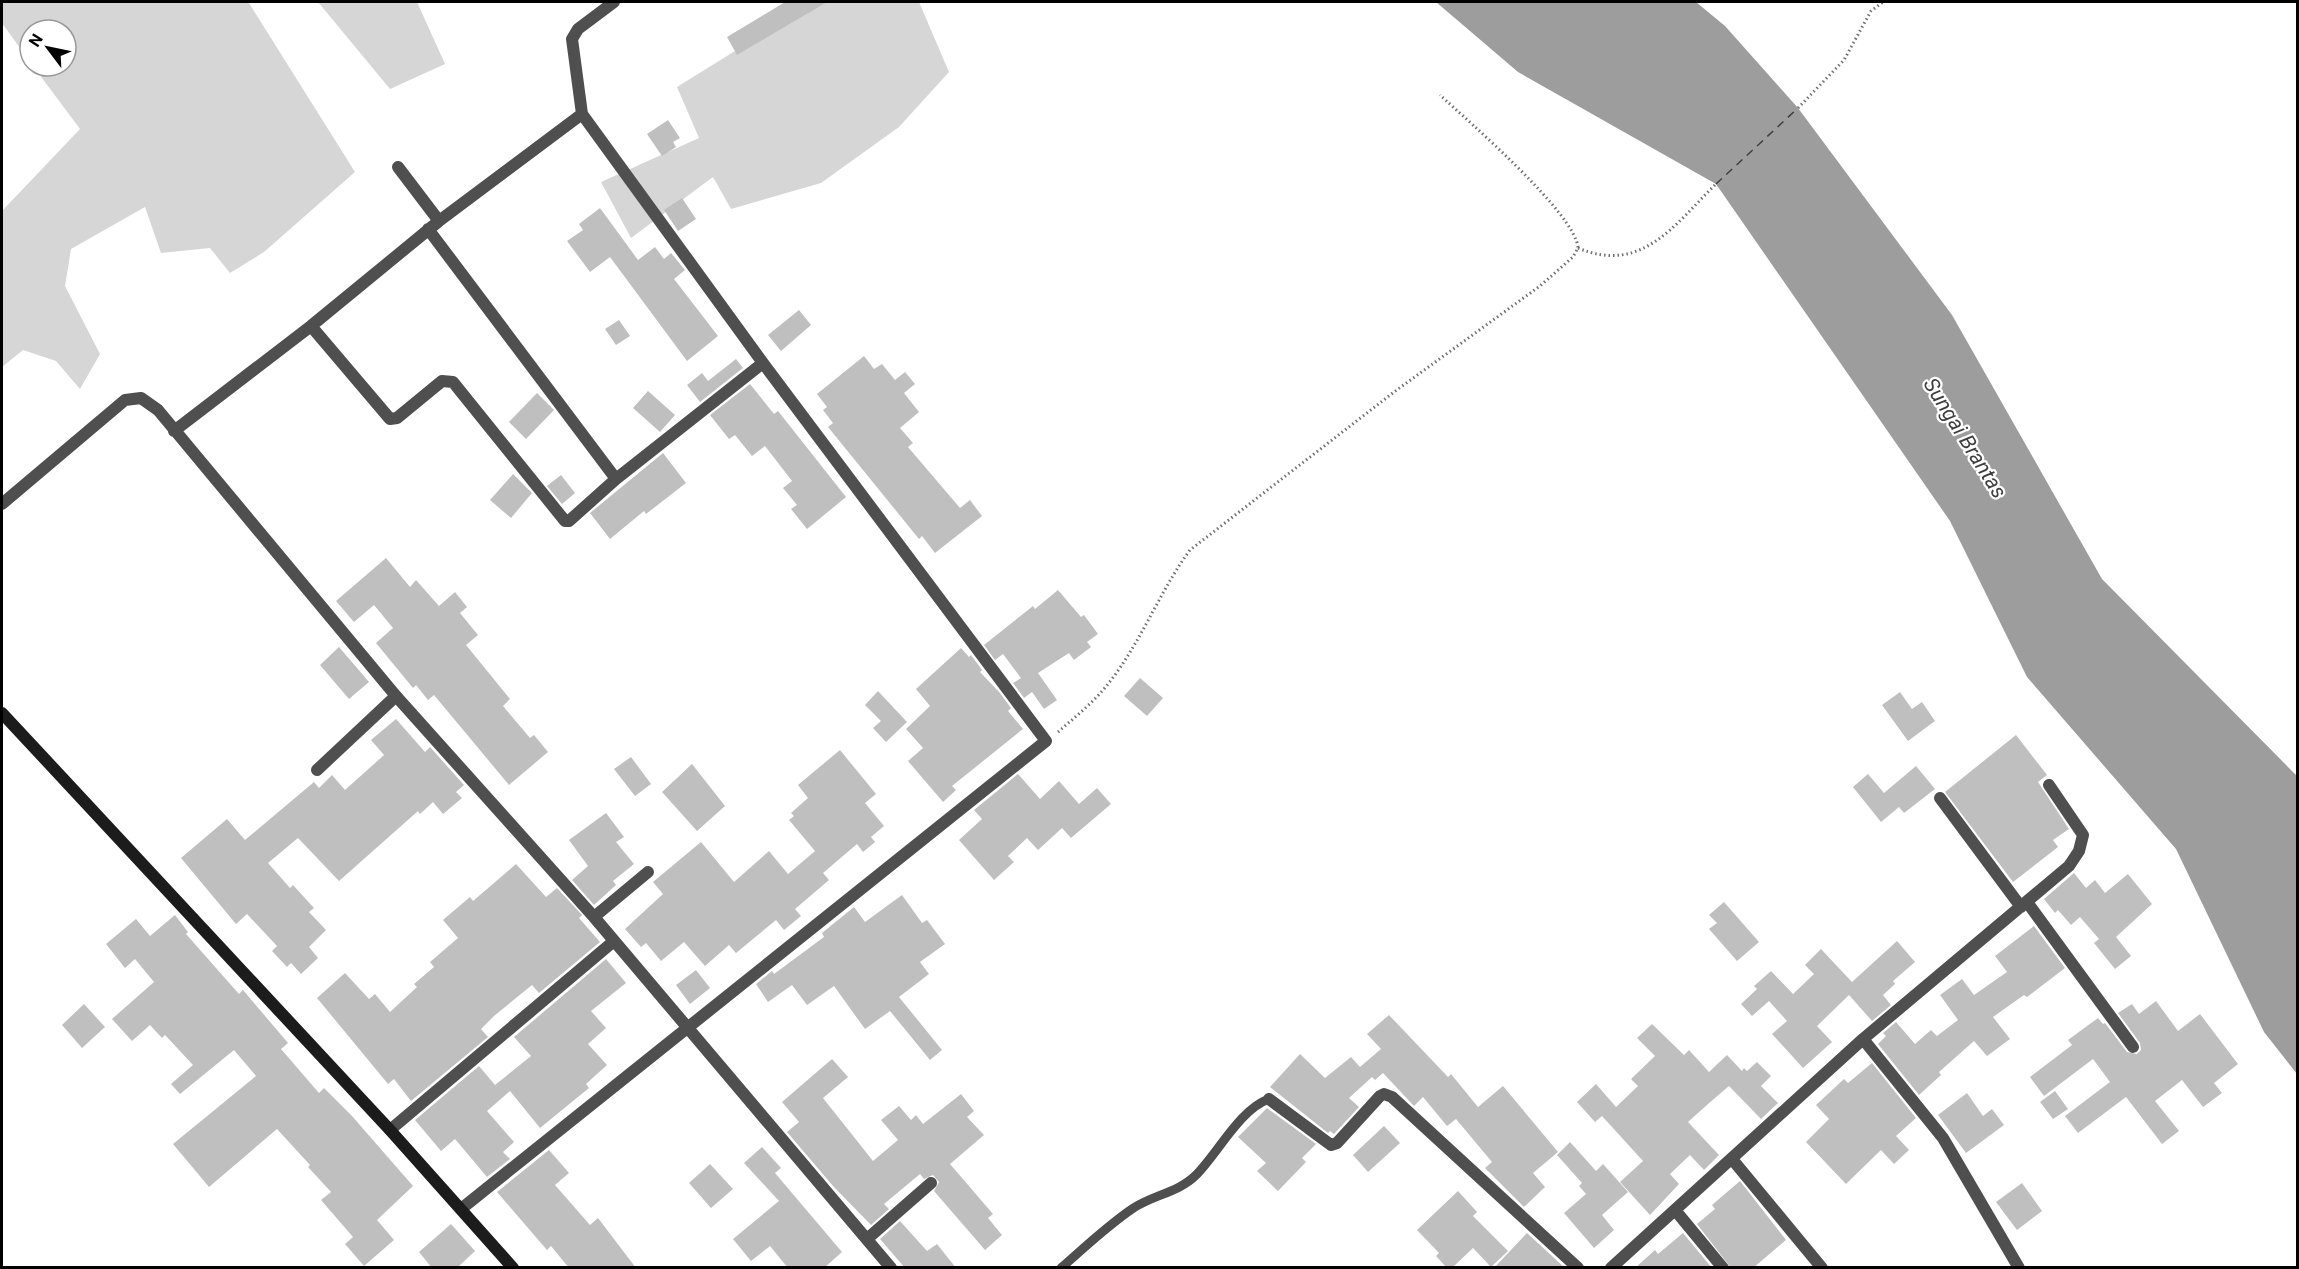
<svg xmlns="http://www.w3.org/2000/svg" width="2299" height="1269" font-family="Roboto,sans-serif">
	<rect width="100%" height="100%" fill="#fff"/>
	<!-- green -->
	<path fill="#d6d6d6" d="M2 2H251L249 3 355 172 264 252 230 273 210 248 161 253 145 207 71 249 65 286 100 354 80 389 56 361 23 350 2 367V211L80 129 33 66H66V30H30V62L2 23Z
		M318 2H417L445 64 390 89Z
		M814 2H919L949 72 899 127 821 183 731 209 713 177 631 238 601 182 699 138 677 87Z"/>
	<!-- water -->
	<path fill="#9d9d9d" d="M1436 2H1696L1725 26 1798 108 1952 315 2102 579 2297 776V1074L2264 1032 2176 849 2027 677 1950 521 1716 184 1518 72Z"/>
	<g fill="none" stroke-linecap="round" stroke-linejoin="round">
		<!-- ferry -->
		<path stroke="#3e3e3e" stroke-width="1.5" stroke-dasharray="8 6" stroke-linecap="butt" d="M1716 184 1798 108"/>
	</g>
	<!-- building -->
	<path fill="#bfbfbf" d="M785 2H827L737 55 727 37Z
		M668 120 680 138 673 142 676 147 662 156 647 134Z
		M682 198 696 219 678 231 664 210Z
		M600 208 638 260 655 247 664 259 671 253 685 270 674 279 718 336 687 361 610 257 590 272 567 241 583 230 579 224Z
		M799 310 811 325 781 351 768 335Z
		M619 320 630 336 616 345 605 329Z
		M864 356 874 369 882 364 895 380 905 372 915 384 904 393 919 412 900 428 913 443 908 447 960 508 970 500 982 516 935 553 922 536 919 539 828 427 833 423 823 410 827 407 817 394Z
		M736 359 743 368 700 402 687 385 702 373 708 381Z
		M750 384 774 414 778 411 846 497 807 529 791 509 797 505 783 488 792 481 765 446 752 456 735 435 729 439 710 415Z
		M648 391 675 415 660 432 633 408Z
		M537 393 554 410 526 439 509 422Z
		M663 453 686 483 646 514 644 511 610 539 590 513Z
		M513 474 532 493 511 518 490 500Z
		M561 475 575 493 562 504 547 486Z
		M386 558 410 587 416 580 439 606 455 592 467 607 460 613 478 635 466 645 510 699 503 706 530 738 534 735 548 752 509 785 434 695 428 700 416 685 413 688 376 643 393 628 374 605 354 622 336 601Z
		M1058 590 1081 617 1084 615 1098 634 1087 642 1091 647 1074 660 1069 653 1038 673 1057 700 1044 709 1032 692 1024 698 1013 683 1021 678 1003 654 995 660 984 645 1033 606 1035 609Z
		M339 647 369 682 349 699 320 665Z
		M961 648 969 657 971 655 982 670 980 672 1000 693 1011 708 1008 711 1023 729 952 786 956 790 943 802 908 761 923 748 906 729 930 706 916 689Z
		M1140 678 1163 698 1147 716 1124 696Z
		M878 691 907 722 886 742 873 728 881 721 865 705Z
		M1900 692 1912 709 1922 702 1935 721 1908 741 1882 705Z
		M396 719 425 752 430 747 464 785 456 792 462 798 443 814 433 802 420 814 418 811 339 881 298 838 268 863 290 888 293 885 314 908 309 912 326 930 309 947 318 958 301 974 291 963 287 967 272 951 277 946 247 914 236 924 181 858 227 819 245 840 314 782 319 788 332 775 345 790 384 755 371 740Z
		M2016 735 2047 775 2038 782 2069 829 2053 840 2058 847 2013 882 1945 792Z
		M840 750 876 794 865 803 884 826 871 837 875 842 863 852 857 844 823 873 829 880 795 909 801 916 784 930 776 920 736 953 729 945 705 966 684 942 661 961 646 943 641 947 625 929 663 894 653 882 701 842 734 882 769 851 788 874 815 851 789 820 794 816 791 813 808 798 798 785Z
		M631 757 651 784 635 796 614 769Z
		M692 764 725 806 697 831 662 792Z
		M1916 766 1935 789 1904 813 1899 807 1881 822 1853 787 1868 774 1884 793Z
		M1018 774 1040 799 1059 781 1079 804 1097 788 1111 804 1071 838 1062 828 1038 850 1027 838 1008 856 1014 862 994 880 959 840 982 819 974 810Z
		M606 813 624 837 616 842 634 864 613 881 616 885 594 905 572 880 588 866 569 840Z
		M516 864 546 897 557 888 582 915 579 918 600 942 539 993 532 985 494 1016 481 1029 488 1037 411 1101 394 1079 388 1084 317 998 345 973 369 999 375 994 390 1012 417 987 414 984 434 967 430 962 458 938 443 920 470 897 473 901Z
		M2074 873 2086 888 2095 880 2105 893 2128 874 2152 904 2116 937 2131 956 2115 969 2094 943 2099 939 2080 917 2071 925 2058 910 2055 913 2044 899Z
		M902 895 922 923 927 920 945 944 920 962 929 974 899 997 942 1050 930 1060 890 1011 865 1029 834 986 807 1005 792 985 768 1002 756 984 772 971 774 974 824 937 822 933 854 907 865 922Z
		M1724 902 1759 942 1737 961 1709 929 1717 923 1709 915Z
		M175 915 188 932 186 934 239 994 243 990 288 1043 281 1049 319 1093 324 1088 352 1116 413 1186 377 1220 394 1240 364 1266 345 1244 353 1237 321 1200 331 1192 308 1167 310 1165 277 1129 209 1187 173 1144 256 1076 234 1050 180 1094 171 1084 193 1065 165 1035 162 1038 150 1025 132 1041 112 1019 154 982 135 959 125 968 106 944 136 919 150 936Z
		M2034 926 2065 968 2027 997 2024 995 1993 1017 2010 1039 1987 1056 1974 1041 1939 1072 1941 1075 1919 1095 1878 1044 1886 1036 1883 1033 1896 1022 1915 1044 1931 1030 1937 1036 1958 1020 1940 995 1962 979 1974 995 2007 972 1995 956Z
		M1897 941 1915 962 1893 981 1895 984 1883 995 1891 1005 1872 1021 1849 995 1817 1026 1832 1042 1803 1068 1772 1034 1787 1021 1769 1001 1752 1016 1741 1004 1757 989 1754 986 1771 971 1793 994 1814 974 1805 965 1821 949 1852 982Z
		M606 959 626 983 591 1011 606 1028 588 1044 607 1065 586 1084 589 1088 540 1128 510 1091 487 1111 514 1142 503 1152 510 1159 487 1177 455 1139 441 1151 415 1120 479 1066 495 1085 531 1056 514 1037Z
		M696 970 710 988 690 1004 676 985Z
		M2156 1001 2178 1031 2200 1014 2238 1064 2214 1083 2222 1093 2203 1107 2182 1080 2155 1101 2179 1131 2162 1144 2126 1097 2078 1133 2065 1116 2110 1082 2093 1059 2044 1096 2030 1077 2072 1045 2068 1040 2098 1018 2103 1024 2105 1023 2127 1052 2137 1054 2141 1050 2140 1043 2118 1013 2132 1004 2139 1014Z
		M84 1004 105 1027 82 1048 62 1025Z
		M1389 1015 1448 1077 1451 1074 1478 1107 1503 1086 1558 1152 1533 1173 1545 1187 1524 1207 1485 1168 1492 1162 1456 1119 1447 1126 1423 1097 1414 1106 1383 1073 1375 1080 1372 1077 1349 1098 1359 1107 1334 1134 1330 1131 1328 1133 1270 1087 1300 1054 1325 1078 1351 1057 1360 1067 1381 1049 1367 1034Z
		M1652 1024 1684 1055 1689 1050 1709 1072 1727 1055 1742 1071 1744 1068 1747 1071 1757 1062 1771 1076 1761 1086 1778 1103 1761 1119 1729 1086 1708 1104 1688 1122 1719 1155 1704 1170 1690 1155 1670 1174 1679 1184 1650 1215 1620 1182 1643 1161 1602 1116 1595 1122 1577 1102 1596 1084 1616 1107 1638 1086 1631 1079 1655 1056 1637 1038Z
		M832 1059 848 1077 823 1098 873 1161 898 1140 881 1120 899 1106 911 1120 916 1115 923 1124 961 1094 974 1111 967 1117 984 1135 950 1164 993 1214 988 1218 1002 1235 985 1250 934 1191 939 1182 933 1175 924 1179 920 1174 884 1204 889 1209 871 1225 833 1186 787 1132 799 1122 782 1102Z
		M1872 1063 1916 1118 1896 1136 1909 1150 1894 1164 1881 1150 1846 1184 1806 1142 1829 1119 1816 1105 1844 1079 1848 1083Z
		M2055 1091 2068 1109 2053 1119 2040 1102Z
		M1967 1093 1983 1116 1992 1109 2004 1125 1966 1153 1938 1115Z
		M1267 1108 1316 1144 1302 1158 1306 1162 1278 1191 1257 1171 1266 1163 1238 1137Z
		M1384 1126 1400 1143 1368 1172 1353 1155Z
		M1570 1142 1596 1171 1603 1164 1628 1192 1602 1215 1614 1230 1594 1248 1564 1213 1586 1194 1579 1186 1582 1183 1557 1155Z
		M762 1147 781 1168 775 1173 842 1252 824 1268H788L770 1246 751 1261 733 1239 779 1201 744 1163Z
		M549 1150 569 1173 555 1185 590 1225 598 1218 636 1268H569L551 1246 547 1250 497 1192Z
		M710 1164 733 1189 711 1208 689 1183Z
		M1740 1181 1786 1240 1753 1268H1731L1697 1224 1715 1209 1712 1205Z
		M2022 1183 2042 1211 2017 1230 1996 1202Z
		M1458 1191 1477 1212 1473 1216 1508 1251 1491 1267 1473 1248 1452 1268H1447L1436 1256 1439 1253 1417 1230Z
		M900 1221 927 1251 937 1244 956 1268H905L880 1239Z
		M451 1224 475 1251 457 1268H432L419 1252Z
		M1527 1233 1565 1268H1494Z
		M1683 1233 1712 1268H1635L1655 1250 1658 1254Z"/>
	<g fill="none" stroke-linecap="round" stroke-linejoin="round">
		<!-- path -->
		<path stroke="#717171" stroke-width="3" stroke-dasharray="1.5 3" stroke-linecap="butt" d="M1798 108 1844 60 1871 11 1883 2
			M1578 248C1642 275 1675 224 1716 184
			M1058 732C1075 717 1094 702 1108 684 1141 643 1159 592 1190 550L1394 392 1540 286 1573 257 1578 248C1576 214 1468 121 1440 95"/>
		<!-- service -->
		<path stroke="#4f4f4f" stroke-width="9" d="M1061 1268C1084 1248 1107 1226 1132 1209 1152 1195 1178 1193 1196 1175 1218 1153 1240 1109 1269 1099"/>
		<!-- minor -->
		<path stroke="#4f4f4f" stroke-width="12" d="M398 167 439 221
			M428 229 616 479 763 363
			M311 326 390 419 397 418 442 381 453 382 565 521H569L616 479
			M174 431 311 326 439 221 582 114
			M2 504 125 400 141 398 158 410 396 696 594 917 891 1268
			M317 770 396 696
			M1940 798 2021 907
			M2027 902 2133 1047
			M594 917 648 872
			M1863 1039 1943 1138 2019 1268
			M1269 1099 1331 1145 1337 1143 1380 1096 1384 1094 1392 1097 1578 1268
			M390 1130 614 941
			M1732 1159 1822 1268
			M461 1209 1046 741 763 363 582 114 572 39 578 29 614 2
			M1675 1210 1723 1268
			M867 1239 931 1183
			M1611 1268 1863 1039 2069 866 2079 851 2083 835 2049 785"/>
		<!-- secondary -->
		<path stroke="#1c1c1c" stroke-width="12" d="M2 713 390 1130 513 1268"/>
	</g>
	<g text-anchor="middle" stroke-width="4.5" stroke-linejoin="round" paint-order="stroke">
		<!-- water labels -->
		<g font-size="21" font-style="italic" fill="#3e3e3e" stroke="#fff">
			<text transform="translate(1965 438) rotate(58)" y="7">Sungai Brantas</text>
		</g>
	</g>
	<!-- border -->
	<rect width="2299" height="1269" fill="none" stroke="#000000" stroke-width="6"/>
	<!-- north arrow -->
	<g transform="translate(48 48) rotate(302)"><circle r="28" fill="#ffffff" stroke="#999999" stroke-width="1.5"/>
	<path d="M0-4.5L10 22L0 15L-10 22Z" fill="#000000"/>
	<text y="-9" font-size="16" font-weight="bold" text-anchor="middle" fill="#000000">N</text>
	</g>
</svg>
